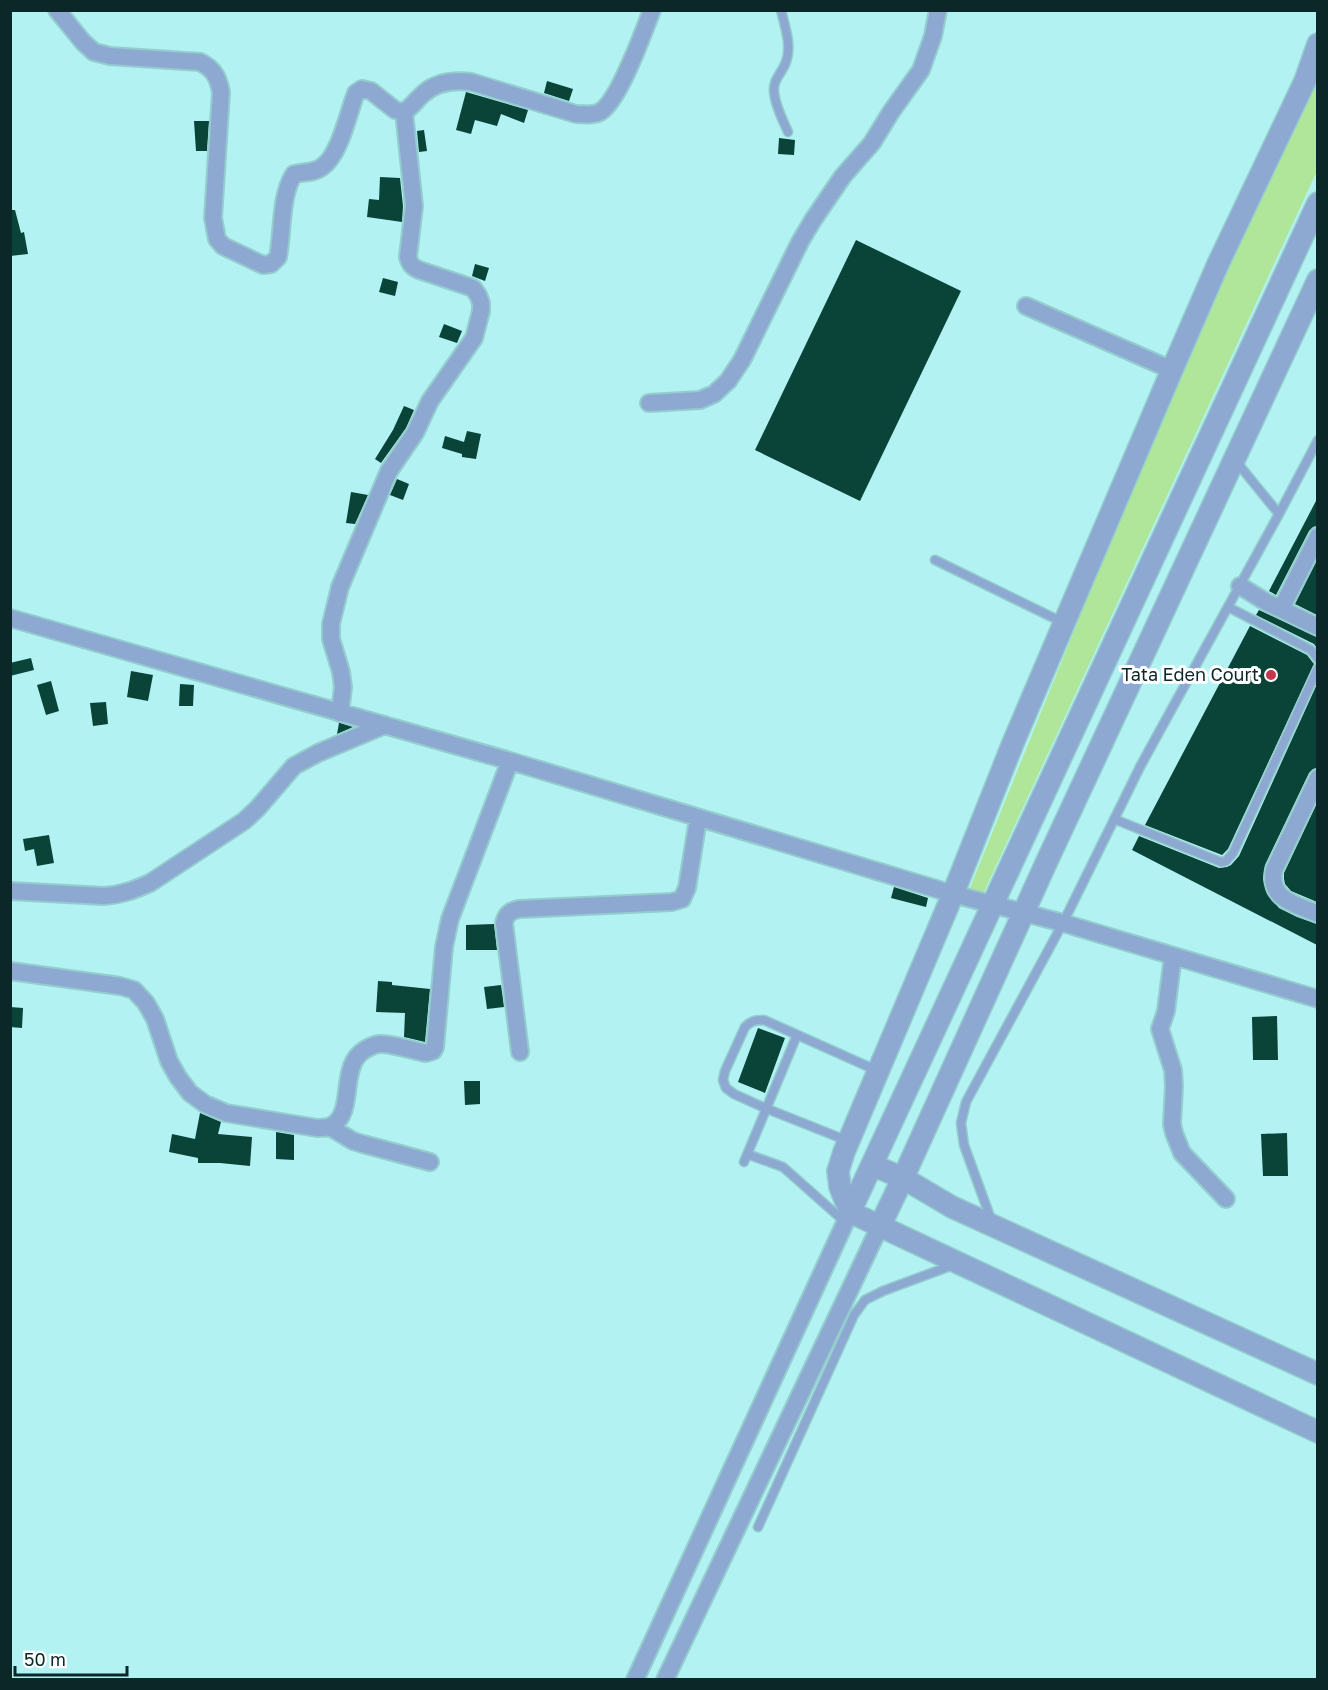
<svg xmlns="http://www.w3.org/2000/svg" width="1328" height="1690" font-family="'Golos Text',sans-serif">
	<rect width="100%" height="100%" fill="#b2f2f3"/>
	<!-- green -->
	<path fill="#b0e69a" d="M1317 67V171L983 894 970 888 1099 569 1194 340Z"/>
	<!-- building -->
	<path fill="#0a4338" d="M547 81 573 89 569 101 544 93Z
		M466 92 528 110 524 123 501 114 497 126 475 120 471 134 456 130Z
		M194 121H209L207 151H196Z
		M424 130 427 151 419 152 417 131Z
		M779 138 795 140 794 155 778 154Z
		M380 177 400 178 403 206 402 222 367 217 369 199 379 200Z
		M10 210H15L21 233 24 232 28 254 10 256Z
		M856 240 961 291 860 501 755 450Z
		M475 264 489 268 485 281 472 276Z
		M383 278 398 282 395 296 379 292Z
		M444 324 462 331 457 343 439 337Z
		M404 406 414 410 406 428 381 463 375 459 393 430Z
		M467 431 481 434 476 459 462 457V454L442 448 445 436 464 442Z
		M397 479 409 484 403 500 390 495Z
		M351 492 368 495 355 524 346 523Z
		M1317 499V526L1313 527 1309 531 1276 595 1269 591Z
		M1317 560V615L1295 604Z
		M1259 610 1317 637V648L1314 644 1256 615Z
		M1250 626 1307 655 1314 664 1228 849 1222 855 1145 825Z
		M31 658 34 670 10 676V663Z
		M131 671 153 675 148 701 127 697Z
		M51 681 59 711 46 715 37 685Z
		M180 684 194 685 193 706H179Z
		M1317 684V768L1313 769 1309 773 1265 865 1263 879 1267 894 1279 908 1297 917 1317 924V945L1132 850 1139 836 1219 868 1227 867 1231 865 1239 856Z
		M106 702 108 724 93 726 90 703Z
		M339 723H340L353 727 337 734Z
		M1317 803V902L1291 891 1285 884 1284 879V873Z
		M49 835 54 863 37 866 34 849 25 851 23 839Z
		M894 887 928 898 926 907 891 898Z
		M494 924 497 950H466V925Z
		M378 981 392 982V985L430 989 425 1042 404 1037 405 1013 376 1012Z
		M501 985 504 1007 487 1009 484 987Z
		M10 1007 23 1008 22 1028 10 1027Z
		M1277 1016 1278 1060H1253L1252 1017Z
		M758 1028 785 1038 765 1093 738 1082Z
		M464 1081H480V1104L465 1105Z
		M200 1113 221 1122 218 1134 252 1137 250 1166 220 1163H198V1158L169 1152 172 1134 195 1139Z
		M276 1132 294 1135V1160L276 1159Z
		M1287 1133 1288 1176H1263L1261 1134Z"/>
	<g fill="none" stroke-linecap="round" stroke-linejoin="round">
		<defs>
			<path id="service" d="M781 10C785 27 792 46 786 62 782 73 773 79 774 92 775 106 783 120 788 132
				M1235 460 1279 514
				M935 560 1064 623
				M1228 607 1311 650 1318 659
				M1114 819 1221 862 1226 861 1233 853 1318 668
				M848 1141 765 1108 734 1094 726 1088 723 1080 725 1071 745 1027C751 1021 755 1020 764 1020L878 1071
				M747 1154 783 1167 845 1222
				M744 1162 797 1035
				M992 1222 964 1145 961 1123 966 1102 1063 923 1141 765 1279 514 1318 440
				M758 1527 854 1315 865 1300 883 1291 953 1265"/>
			<path id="minor" d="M57 10 83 42 94 52 110 56 200 62C214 69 218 77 221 92L213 218 217 239 223 246 263 265 271 264 278 257C283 231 280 196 294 174 304 172 314 173 322 167 340 155 348 113 356 93L362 89 371 91 395 110 404 112C412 107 415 101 422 95 435 82 454 80 471 82L576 114C584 114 593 116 600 112 619 101 643 33 652 10
				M1026 306 1172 370
				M649 403 700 400 714 394 728 381 742 360 800 242 813 220 843 176 872 143 891 112 921 70 933 36 938 10
				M1240 586 1266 602 1318 627
				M1281 609 1318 536
				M10 618 510 761 953 894 1063 923 1318 999
				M340 713 343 687 341 672 331 639V624L340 587 389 471 415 433 430 401 474 338 481 311V303L478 295 473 288 419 270C412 267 410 264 408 257L414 206 404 112
				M1318 778 1274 870C1268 900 1296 904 1318 914
				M10 891 104 896C121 895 134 890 150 883L244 821 257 809 294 766 318 753 385 725
				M1173 956 1166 1011 1160 1029 1173 1070 1174 1086 1172 1124 1174 1133 1182 1153 1226 1199
				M10 971 120 986 134 990 146 1003 155 1019 169 1061 178 1077 190 1093 205 1104 226 1113 317 1128C321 1128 327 1128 331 1126 357 1113 337 1065 366 1049 370 1047 375 1044 380 1044 390 1043 415 1051 426 1053L433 1051 435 1047 444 947 450 919 510 761
				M520 1052 504 923C506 914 510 911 519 909L672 902 682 899 687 888 698 819
				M330 1127 353 1141 363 1144 430 1162
				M635 1680 850 1212
				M665 1680 880 1226"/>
			<path id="tertiary" d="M1318 203 850 1212 1318 1432
				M1318 280 1047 861 903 1178 952 1207 1318 1374
				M872 1165 903 1178 880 1226
				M850 1212 840 1187 838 1171 844 1152 953 894 1013 743 1172 370 1218 264 1305 81 1318 44"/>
		</defs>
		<!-- service casing -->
		<use href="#service" stroke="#94cdce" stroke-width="11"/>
		<!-- minor casing -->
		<use href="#minor" stroke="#94cdce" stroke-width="20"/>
		<!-- tertiary casing -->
		<use href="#tertiary" stroke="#94cdce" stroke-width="24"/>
		<!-- service -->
		<use href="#service" stroke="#8da9d1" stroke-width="8"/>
		<!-- minor -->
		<use href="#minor" stroke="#8da9d1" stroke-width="16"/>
		<!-- tertiary -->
		<use href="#tertiary" stroke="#8da9d1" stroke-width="21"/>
	</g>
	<!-- markers -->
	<circle fill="#c5344b" stroke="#fff" stroke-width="2" cx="1271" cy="675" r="6"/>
	<g text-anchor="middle" stroke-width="6" stroke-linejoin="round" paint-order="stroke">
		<!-- poi labels -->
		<g font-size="18" fill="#0c2727" stroke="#fff" text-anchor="end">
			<text x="1259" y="681">Tata Eden Court</text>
		</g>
	</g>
	<!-- border -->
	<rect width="1328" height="1690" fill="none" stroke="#0c2727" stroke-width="24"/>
	<!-- scale -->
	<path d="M15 1666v9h112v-9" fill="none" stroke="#0c2727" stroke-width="3"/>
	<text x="24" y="1666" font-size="18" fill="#0c2727" stroke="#ffffff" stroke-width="4.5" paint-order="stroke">50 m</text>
</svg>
